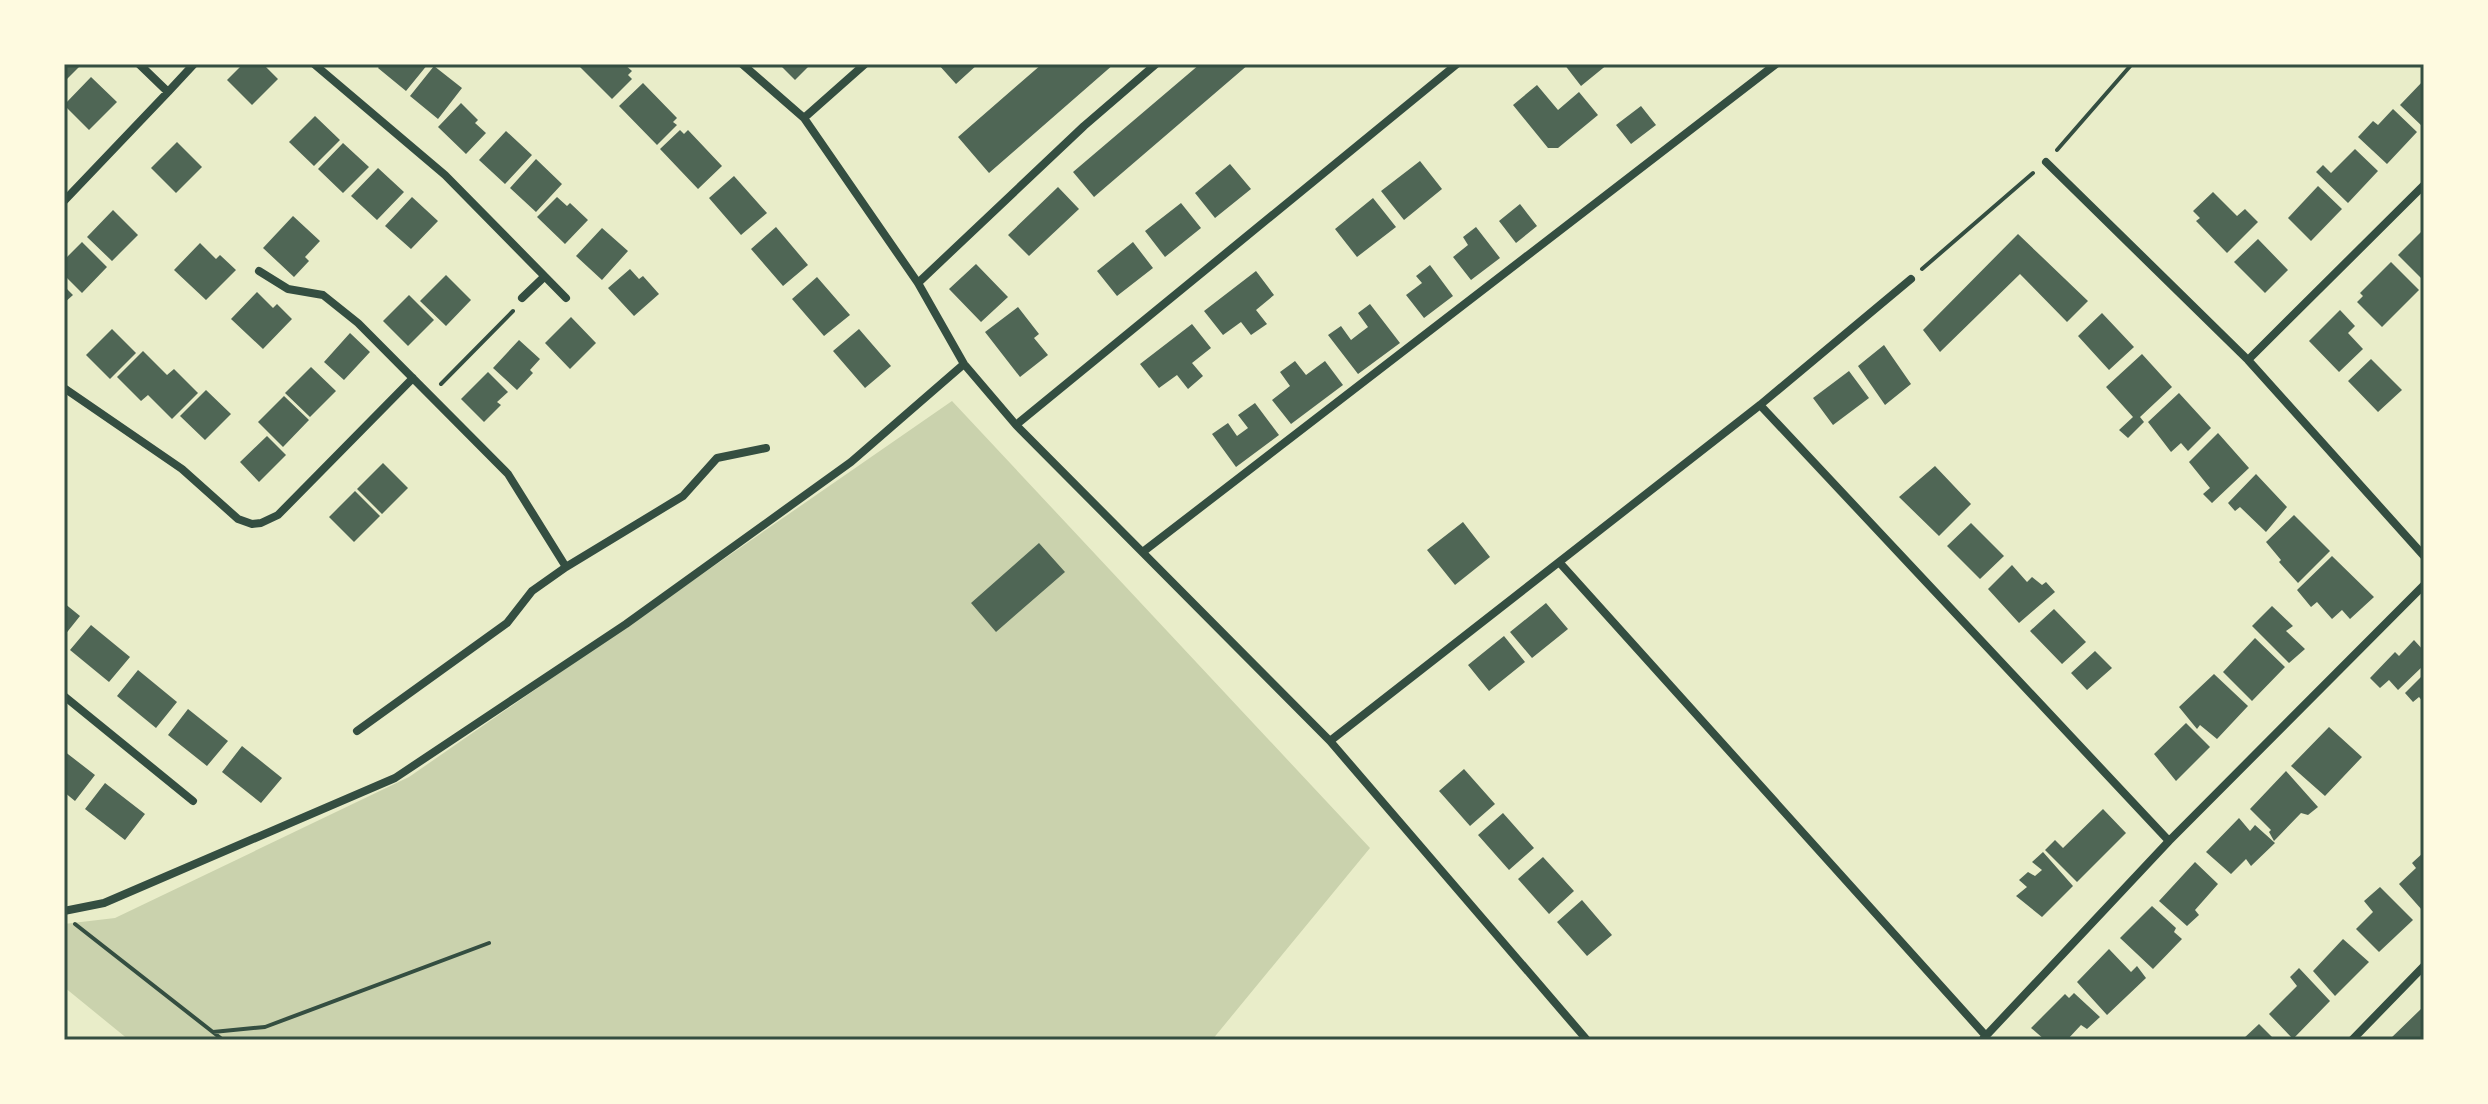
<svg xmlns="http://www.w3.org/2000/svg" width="2488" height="1104" font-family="'Space Grotesk',sans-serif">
	<rect width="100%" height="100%" fill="#e9edc9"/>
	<!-- green -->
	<path fill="#cad2ad" d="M952 401 1370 848 1212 1040H129L64 987V924L115 918 409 777Z"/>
	<!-- building -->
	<path fill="#4f6655" d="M64 64H78L80 66 64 82Z
		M243 64H263L278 79 252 105 227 80Z
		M381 64H428L406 91 378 68Z
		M577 64H624L632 71 628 75 632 79 612 99Z
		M779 64H811L795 80Z
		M938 64H978L956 84Z
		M1042 64H1114L989 173 958 137Z
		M1200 64H1249L1094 197 1073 172Z
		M1564 64H1608L1581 86Z
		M434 66 462 88 438 119 410 96Z
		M91 77 117 102 89 130 64 105Z
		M2424 80V128L2400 105Z
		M643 83 677 118 673 122 677 125 657 145 619 106Z
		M1537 85 1558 110 1579 92 1598 115 1558 148H1548L1513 105Z
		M461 103 478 120 475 123 486 133 466 154 438 127Z
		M1641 106 1656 125 1631 144 1616 125Z
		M2393 109 2417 132 2387 164 2358 137 2373 121 2378 125Z
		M315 116 340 140 314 166 289 142Z
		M680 130 684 134 688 130 722 166 698 189 660 149Z
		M506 131 532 155 505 184 479 160Z
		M177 142 202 167 176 193 151 168Z
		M343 143 369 167 343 193 318 169Z
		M2355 149 2378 171 2348 203 2316 172 2323 165 2331 173Z
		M536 159 562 184 536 212 510 188Z
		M1420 161 1442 189 1404 220 1381 191Z
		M1230 164 1251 189 1215 218 1195 193Z
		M378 168 404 192 377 220 351 196Z
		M734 176 767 213 741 235 709 198Z
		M2318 186 2342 209 2311 241 2288 218Z
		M1058 187 1079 209 1029 256 1008 235Z
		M2213 192 2237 216 2245 209 2258 222 2227 253 2196 221 2200 218 2193 211Z
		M412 197 438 221 411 249 385 226Z
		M557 197 567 206 570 203 588 220 565 244 537 217Z
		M1373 198 1396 227 1357 257 1335 229Z
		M1181 203 1201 228 1165 257 1145 231Z
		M1520 204 1537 226 1516 243 1499 221Z
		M113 210 138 235 112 261 87 237Z
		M293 216 320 241 305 257 309 261 294 277 263 248Z
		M776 227 808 265 783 286 751 249Z
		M1476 227 1500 258 1471 280 1453 257 1468 245 1463 237Z
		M602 228 628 251 602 280 576 256Z
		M2424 229V281L2398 255Z
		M2018 234 2088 301 2067 322 2020 274 1940 352 1923 330Z
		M2258 239 2288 270 2265 293 2234 262Z
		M82 242 107 267 82 293 64 275V260Z
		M1133 242 1153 268 1117 296 1097 271Z
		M200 243 216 259 220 255 236 270 206 300 174 270Z
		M2391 262 2419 290 2382 327 2357 302 2363 296 2360 293Z
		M976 264 1008 297 981 322 949 289Z
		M1430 265 1453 296 1424 318 1406 295 1422 283 1416 276Z
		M630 269 639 279 643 276 659 294 634 316 608 288Z
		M1256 271 1274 295 1256 310 1267 324 1251 335 1241 322 1223 335 1204 311Z
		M446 275 471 300 446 326 420 301Z
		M817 277 850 315 824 336 792 299Z
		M64 286 73 295 64 303Z
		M257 292 273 308 277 304 292 319 263 349 231 319Z
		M409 295 434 320 408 346 383 321Z
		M1370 304 1400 343 1358 374 1328 335 1341 326 1351 340 1360 333 1368 327 1358 313Z
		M1018 307 1039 334 1034 338 1048 355 1020 377 985 332Z
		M2340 310 2355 326 2348 333 2363 349 2339 372 2309 341Z
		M2102 313 2134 347 2109 370 2078 336Z
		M571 317 596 343 570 369 545 343Z
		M1192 324 1211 348 1192 363 1203 376 1188 389 1177 375 1159 388 1140 364Z
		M112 329 136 353 110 379 86 355Z
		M859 329 891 366 865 388 833 351Z
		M350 333 370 352 344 380 324 362Z
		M519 340 540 359 530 370 533 373 517 390 493 368Z
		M1884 345 1911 384 1885 405 1858 366Z
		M143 351 167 375 174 369 198 393 172 419 148 395 141 401 117 377Z
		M2142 354 2172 387 2140 417 2144 422 2128 438 2119 430 2133 417 2106 387Z
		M2371 359 2402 390 2378 412 2348 381Z
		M1295 361 1306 375 1325 361 1343 385 1291 424 1272 400 1290 386 1280 372Z
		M311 367 336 391 310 417 285 393Z
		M1849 371 1869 398 1833 425 1813 398Z
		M488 372 508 392 497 402 501 405 484 422 461 399Z
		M206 390 231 414 205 440 180 416Z
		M2179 393 2211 428 2188 451 2181 443 2171 452 2148 422Z
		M284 396 309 420 283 447 258 422Z
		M1255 403 1279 435 1236 467 1212 434 1228 423 1237 436 1248 428 1238 415Z
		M2218 433 2249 468 2212 503 2203 494 2210 488 2189 462Z
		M267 436 286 455 259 482 240 462Z
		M383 463 408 488 382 514 357 489Z
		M1935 466 1971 504 1939 536 1899 497Z
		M2256 474 2287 507 2266 532 2240 507 2235 511 2228 503Z
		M355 491 380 516 354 542 329 517Z
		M2294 515 2330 551 2298 583 2279 562 2281 560 2266 542Z
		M1463 522 1490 557 1455 585 1427 550Z
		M1971 523 2004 556 1980 579 1947 546Z
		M1039 543 1065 572 996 632 971 603Z
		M2332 556 2374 597 2350 619 2342 610 2332 619 2317 602 2311 607 2297 590Z
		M2012 565 2027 582 2032 577 2042 585 2046 582 2055 592 2019 623 1988 589Z
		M64 603 80 616 64 636Z
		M1546 603 1568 629 1532 658 1510 632Z
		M2272 606 2293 626 2286 631 2305 649 2289 663 2252 626Z
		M2054 609 2086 642 2062 664 2030 631Z
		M91 625 130 657 109 682 70 650Z
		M1504 636 1525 662 1489 691 1468 665Z
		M2255 638 2285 667 2252 701 2223 672Z
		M2414 640 2424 651V665L2398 690 2389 680 2380 688 2370 678 2395 652 2399 656Z
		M2095 651 2112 668 2087 690 2071 673Z
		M138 670 177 702 156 728 117 696Z
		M2214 674 2248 706 2217 739 2200 725 2197 729 2179 707Z
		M2424 674V703L2419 697 2413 702 2405 693Z
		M188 709 228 741 207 766 168 735Z
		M2186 723 2210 747 2176 781 2154 754Z
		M2329 727 2362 757 2325 796 2291 766Z
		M242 746 282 778 261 803 222 772Z
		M64 751 95 775 75 801 64 792Z
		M1464 769 1495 804 1470 826 1439 791Z
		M2286 771 2318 807 2308 815 2301 813 2274 841 2269 832 2271 830 2250 809Z
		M105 783 145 814 125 840 85 809Z
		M2103 809 2126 833 2077 882 2045 850 2055 840 2063 848Z
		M1503 813 1534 848 1509 870 1478 835Z
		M2239 818 2250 831 2255 825 2275 843 2251 866 2246 859 2231 874 2206 852Z
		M2043 852 2073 886 2042 917 2016 896 2027 887 2019 880 2028 872 2035 876 2042 870 2032 862Z
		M2424 852V907L2422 910 2399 884 2416 868 2412 863Z
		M1543 857 1574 891 1549 914 1518 879Z
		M2195 862 2218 884 2195 910 2199 915 2187 926 2159 901Z
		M2380 887 2413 920 2379 952 2356 929 2373 912 2364 901Z
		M1582 900 1612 935 1587 956 1557 922Z
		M2152 906 2176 928 2174 932 2182 939 2153 969 2120 938Z
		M2343 939 2369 962 2335 996 2313 971Z
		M2109 949 2131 972 2137 966 2146 978 2107 1015 2077 982Z
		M2299 968 2330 1001 2293 1039 2269 1014 2297 986 2290 977Z
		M2074 993 2100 1017 2087 1029 2081 1025 2067 1040H2045L2031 1028 2065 994 2069 998Z
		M2421 1009 2424 1012V1040H2389Z
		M2259 1024 2275 1040H2242Z"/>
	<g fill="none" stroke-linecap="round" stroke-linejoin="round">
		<!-- path -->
		<path stroke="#344e41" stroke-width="4" d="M2057 150 2132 64
			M1922 269 2033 173
			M441 384 513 311
			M75 924 223 1040
			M213 1032 265 1027 489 943"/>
		<!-- minor -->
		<path stroke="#344e41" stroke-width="8" d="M314 64 445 175 566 298
			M742 64 804 118 918 283 964 364 1016 425 1330 741 1587 1040
			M168 92 194 64
			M804 118 865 64
			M2046 162 2248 360 2424 556
			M64 201 168 92 139 64
			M259 271 288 289 323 295 358 323 508 474 566 567
			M918 283 1084 126 1156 64
			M522 298 544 277
			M2248 360 2424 185
			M64 388 182 469 238 519 252 524 261 523 278 515 413 378
			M1760 405 2169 841
			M1016 425 1457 64
			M1144 551 1776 64
			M1559 562 1986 1036
			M64 696 193 801
			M357 731 507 623 532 591 566 567 683 496 717 458 766 448
			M1330 741 1760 405 1911 279
			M64 911 104 903 395 778 626 624 851 462 964 364
			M1982 1040 2169 841 2424 585
			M2352 1040 2424 966"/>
	</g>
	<!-- border -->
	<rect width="2488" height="1104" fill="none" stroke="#fefae0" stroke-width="132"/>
	<rect x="66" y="66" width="2356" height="972" fill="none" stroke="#344e41" stroke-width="3"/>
</svg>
